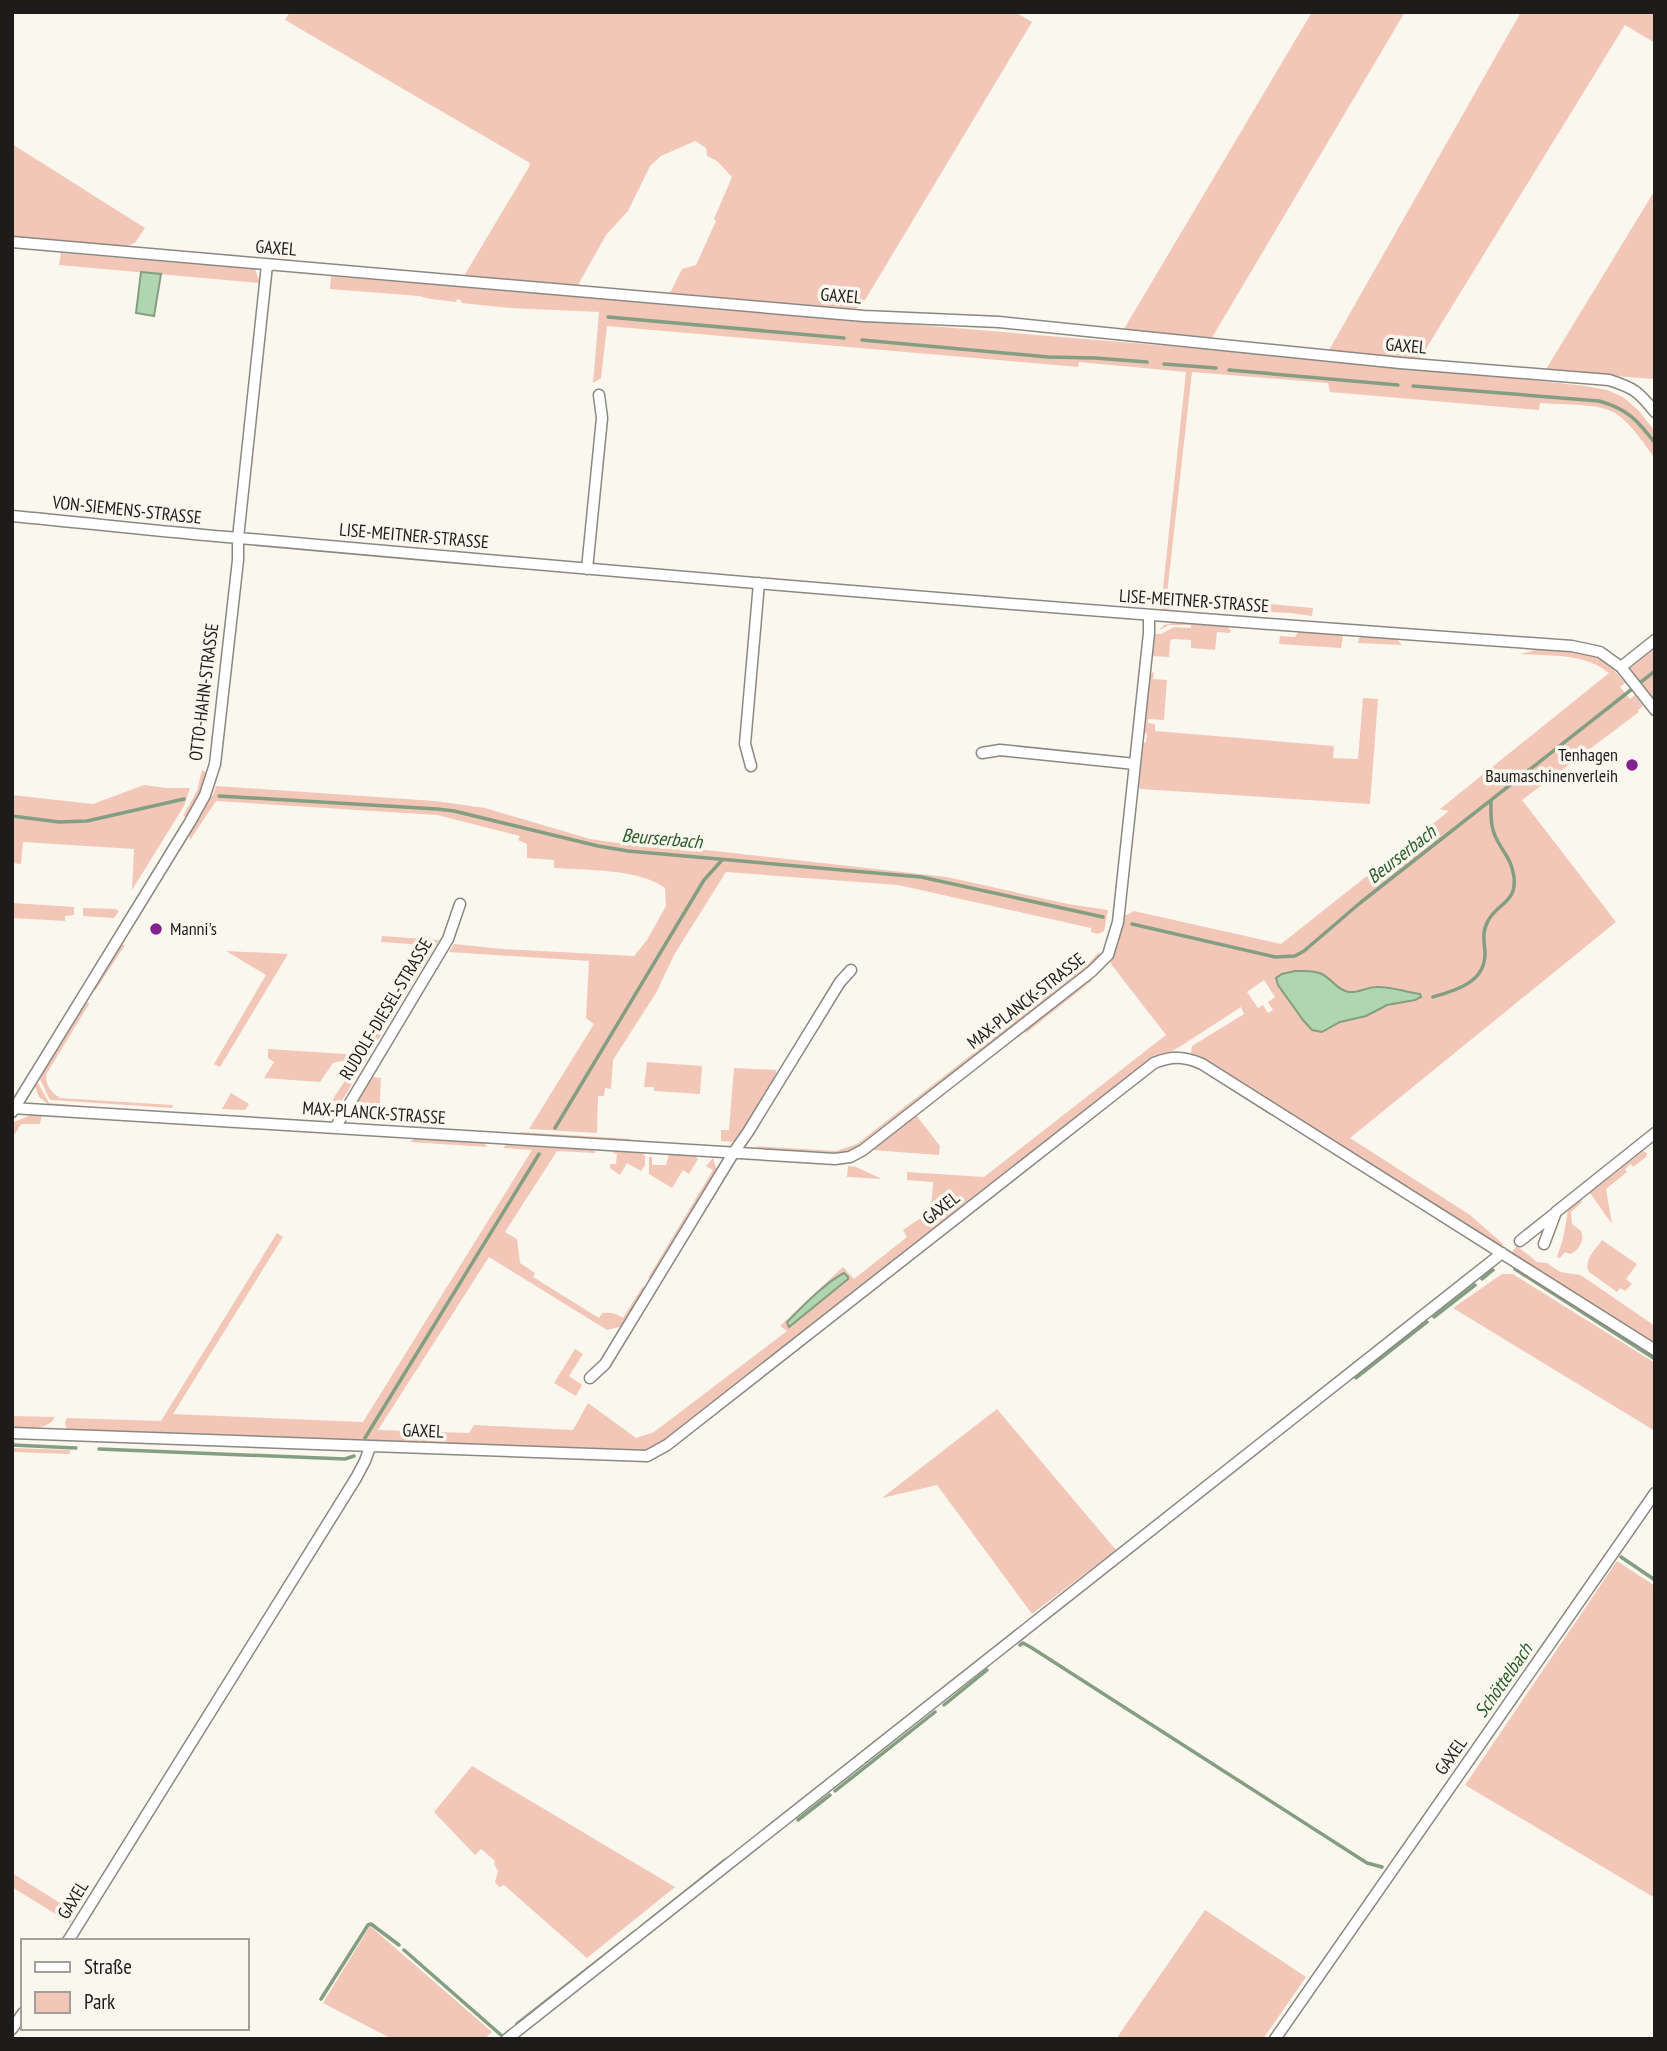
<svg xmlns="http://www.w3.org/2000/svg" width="1667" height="2051" font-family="'PT Sans Narrow',sans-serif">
	<rect width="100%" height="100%" fill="#faf7ef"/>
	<!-- green -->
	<path fill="#f2c7b7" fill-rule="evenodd" d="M290 12H1015L1032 22 868 295 861 306 855 309 670 293 682 269 696 265 716 221 714 219 732 177 717 161 707 156 706 148 695 141 661 156 650 166 628 211 606 235 578 285 464 276 529 167 530 163 285 20Z
		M1312 12H1405L1210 341 1121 334Z
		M1521 12H1655V43L1625 25 1419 360 1328 352Z
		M12 144 145 228 135 243 124 247 12 238Z
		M1655 190V379L1545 371Z
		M61 253 255 269 260 283 59 265Z
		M331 276 1410 366 1585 386 1607 390 1623 397 1638 410 1655 431V458C1643 443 1630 421 1613 412 1596 403 1560 405 1540 403L1539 410 1330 392 1328 383 1192 372 1167 594 1313 608 1312 616 1291 613 1184 608 1163 610 1161 607 1186 372 1079 362 1078 367 607 326 601 378 593 383 599 312 511 308 461 303V300L457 299 456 302 431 299 419 296 330 289Z
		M1177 622 1227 626 1231 631 1230 633 1217 632 1215 650 1191 648V640L1173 639 1170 641 1169 657 1152 656 1155 634H1161L1174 627 1191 628V625H1169L1158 631 1164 625Z
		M1299 631 1341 634 1343 636 1341 648 1279 644 1280 636 1295 637Z
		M1363 636 1396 638 1402 645 1358 643 1359 638Z
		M1655 648V699L1653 701 1629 669Z
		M1540 649C1581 652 1598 648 1625 683L1620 687 1630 699 1635 695 1643 706 1638 710 1639 712 1522 800 1616 922 1350 1138 1470 1215 1503 1244 1498 1246 1193 1057 1191 1053 1192 1046 1244 1014 1241 1007 1181 1046 1155 1060 655 1449 640 1453 69 1432C65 1427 64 1423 67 1418L161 1421 277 1233 283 1237 173 1414 363 1422 532 1150 503 1148 506 1145 593 1150 596 1153 557 1151 505 1232 517 1239 520 1263 535 1273 533 1277 599 1318 602 1313C611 1312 616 1313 623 1318L643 1286 645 1291 623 1326 607 1330 489 1257 378 1430 469 1433 474 1425 573 1430 588 1403 636 1438 654 1432 787 1331 780 1326 843 1267 854 1279 907 1237 903 1230 931 1211 933 1182 907 1180V1172L984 1177 1166 1035 1111 964 1110 960 1120 935 1123 917 1134 911 1281 944 1449 811 1440 809 1609 673C1585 653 1550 656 1520 654ZM1264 980 1275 997 1268 1002 1273 1010 1268 1013 1263 1005 1258 1008 1247 992ZM1333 982C1349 1001 1360 986 1380 986 1393 986 1406 992 1419 994L1416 1000 1387 1005 1366 1016 1340 1022 1327 1030Z
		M1154 672 1153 679 1167 680 1164 720 1148 719V723L1155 724V731L1334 746 1333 758 1358 759 1363 698 1378 699 1370 804 1141 789 1138 787 1143 743 1146 742 1147 733 1144 734 1150 674Z
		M202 770 207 773 199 796 187 818 183 816 197 791Z
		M144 785 166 788H190L184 806 132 890 134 849 23 842 21 864 12 863V795L93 804Z
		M216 786 435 801 485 808 590 839 632 845 706 850 947 877 1068 904 1108 910 1104 931 1098 934 1091 932V928L898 885 726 872 674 955 656 993 613 1060 611 1089 605 1088 604 1096H598L597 1133 529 1129 594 1024 586 1018 589 961 449 952 454 944 502 949 634 956 647 940 666 906 665 888C640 869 585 870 554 868V860L527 858V844L518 840 520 836 437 815 216 801 190 840 189 833 211 795 213 796Z
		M12 903 74 907V915L65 916V921L12 918Z
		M83 908 116 909 119 911 114 918 83 916Z
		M382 936 439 940 400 1004 398 1003 424 961 425 945 381 942Z
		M120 945H125L95 991V987Z
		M226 951 288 954 220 1067 214 1064 266 975Z
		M1099 952 1100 956 1091 965 851 1151 831 1154 763 1150 756 1146 836 1151 857 1144 1090 962Z
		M1090 979 1093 980 1026 1033 1025 1030Z
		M88 1002 89 1004 47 1073C44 1084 51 1092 60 1098L173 1105 172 1108 51 1100 49 1098 39 1077 85 1003Z
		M380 1026 385 1028 361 1068 341 1061 333 1063 320 1082 264 1078 274 1062 268 1058V1049L361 1055 362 1044 370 1043 371 1031H379Z
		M647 1062 702 1066 700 1094 654 1091V1087H644Z
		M734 1068 776 1070V1075L739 1136 734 1142 721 1141V1130H729Z
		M350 1073 357 1075C347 1091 339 1113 320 1116L325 1107 327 1108Z
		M373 1077 381 1078 379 1120 350 1118 353 1109Z
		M37 1081 49 1103 132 1110 48 1104 39 1097 35 1086Z
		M231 1093 249 1104 245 1110 222 1109Z
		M31 1115H42L40 1124H21L15 1134 12 1133 14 1122Z
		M916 1115 940 1146 939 1155 872 1150Z
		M519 1132 631 1139 629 1142 523 1135Z
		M416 1138 484 1143 487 1147 410 1142Z
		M615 1151 642 1153 645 1156V1165L641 1171 627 1163 620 1175 610 1168V1164H616L617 1154 613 1153Z
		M1643 1151 1647 1153 1646 1157 1633 1167 1631 1164 1625 1169 1627 1172 1606 1189 1612 1224 1590 1193Z
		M669 1154 695 1156 698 1159 689 1174 683 1170 672 1188 649 1174V1157H652V1165H666Z
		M713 1158 717 1171 653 1277 648 1278 713 1170 706 1166Z
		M848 1166 856 1167 882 1179 847 1177Z
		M1581 1200 1582 1202 1571 1212 1572 1224 1581 1231C1585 1240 1579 1251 1570 1254L1565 1252 1560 1258 1557 1257 1563 1239 1568 1210Z
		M1602 1240 1637 1264 1626 1279 1632 1284 1625 1291 1620 1288 1617 1292 1589 1272C1583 1261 1595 1250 1602 1240Z
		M1517 1246 1537 1262 1547 1263 1560 1272 1580 1275 1585 1278 1655 1326V1348L1514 1256 1512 1252Z
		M1502 1274H1513L1655 1363V1431L1453 1308Z
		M575 1349 583 1354 569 1376 582 1385 576 1396 554 1383Z
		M997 1409 1116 1550 1032 1614 937 1485 882 1498Z
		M12 1416 55 1417C47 1432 27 1427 12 1427Z
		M12 1448 70 1450V1454L12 1452Z
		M1617 1561 1655 1586V1898L1465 1785Z
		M472 1766 675 1887 587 1958 504 1885 499 1887 495 1882 498 1871 494 1864 495 1861 481 1849 475 1855 434 1812Z
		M12 1873 76 1913 70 1923 12 1887Z
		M1205 1910 1306 1977 1263 2039H1116Z
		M370 1926 492 2032 484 2039H392L323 2003Z"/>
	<!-- water -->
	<path fill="#b0d6af" stroke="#849e82" stroke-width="2" d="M141 272 161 274 154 316 136 313Z
		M1295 971C1304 971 1314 970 1322 974 1333 980 1337 990 1349 992 1359 993 1367 987 1376 987 1391 986 1405 992 1420 994L1421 997 1415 1000 1387 1005 1366 1016 1340 1022 1322 1032 1312 1030 1303 1020 1278 985 1276 978 1282 974Z
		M844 1273 848 1277V1279L789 1327 787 1322C802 1307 826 1282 844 1273Z"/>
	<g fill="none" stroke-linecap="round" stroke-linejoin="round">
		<!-- stream -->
		<path stroke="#849e82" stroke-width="3.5" d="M608 317 844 338
			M862 340 1048 357 1095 358 1147 362
			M1164 364 1216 368
			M1229 370 1398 385
			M1413 386 1599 401C1628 409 1637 420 1655 443
			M219 796 437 809 454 811 598 846 628 851 921 877 1103 917
			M12 816 59 822 87 821 184 799
			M1132 924 1275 957 1295 956 1304 951 1360 903 1655 671
			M1433 997C1457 990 1486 982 1485 952 1484 941 1482 931 1488 921 1496 904 1517 903 1514 877 1511 856 1500 850 1494 833 1490 823 1491 812 1491 801
			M555 1128 704 880 722 860
			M1515 1269 1655 1359
			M1482 1279 1493 1270
			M1434 1317 1475 1285
			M1356 1378 1427 1322
			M365 1438 539 1154
			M12 1445 76 1448
			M99 1449 345 1459 354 1456
			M1621 1557 1655 1580
			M1020 1645 1023 1643 1032 1648 1367 1863 1382 1867
			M944 1705 987 1670
			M835 1791 935 1712
			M798 1820 830 1795
			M642 1926 725 1860
			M404 1950 501 2035
			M321 1999 368 1925 371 1924 399 1945
			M517 2024 636 1931"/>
		<defs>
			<path id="street" d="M12 242 864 316 999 322 1400 363 1609 380C1634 388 1638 391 1655 412
				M12 516C88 523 163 532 239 538 683 578 1127 615 1572 646L1600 652 1621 667 1655 710
				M587 569 602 418 599 395
				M1621 667 1655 640
				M982 753 1000 750 1135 764
				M751 766 745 744 759 583
				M12 1108 835 1159 850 1157 863 1150 1092 971 1108 955 1118 922 1149 633V616
				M12 1112 190 822 205 795 215 764 238 560V538L267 265
				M335 1128 448 939 460 904
				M1520 1241 1554 1214
				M1544 1244 1556 1212 1655 1133
				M590 1378 605 1364 734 1152 748 1132 840 982 851 970
				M12 1433 647 1456 667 1445 1154 1063C1172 1056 1184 1056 1202 1064L1655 1350
				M68 1941 356 1478 365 1461 370 1447
				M12 2029 23 2013
				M507 2039 1502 1253
				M1275 2039 1655 1493"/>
		</defs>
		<!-- street casing -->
		<use href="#street" stroke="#8b8881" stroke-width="13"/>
		<!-- street -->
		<use href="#street" stroke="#fff" stroke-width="10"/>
	</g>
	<!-- markers -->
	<g fill="#82248f" stroke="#faf7ef" stroke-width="2.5">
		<circle cx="1632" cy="765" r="7"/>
		<circle cx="156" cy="929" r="7"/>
	</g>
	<g text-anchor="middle" stroke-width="7" stroke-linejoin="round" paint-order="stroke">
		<!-- street labels -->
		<g font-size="18" fill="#1d1c1a" stroke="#faf7ef">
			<text transform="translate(276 248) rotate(5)" y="6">GAXEL</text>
			<text transform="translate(841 296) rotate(5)" y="6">GAXEL</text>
			<text transform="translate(1406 346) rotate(5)" y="6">GAXEL</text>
			<text transform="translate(127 510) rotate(6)" y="6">VON-SIEMENS-STRASSE</text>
			<text transform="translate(414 536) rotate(5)" y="6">LISE-MEITNER-STRASSE</text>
			<text transform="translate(1194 601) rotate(4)" y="6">LISE-MEITNER-STRASSE</text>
			<text transform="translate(204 692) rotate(-83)" y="6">OTTO-HAHN-STRASSE</text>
			<text transform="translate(1026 1001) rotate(-38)" y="6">MAX-PLANCK-STRASSE</text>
			<text transform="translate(386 1009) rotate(-59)" y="6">RUDOLF-DIESEL-STRASSE</text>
			<text transform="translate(374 1113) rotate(4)" y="6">MAX-PLANCK-STRASSE</text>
			<text transform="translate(941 1208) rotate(-38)" y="6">GAXEL</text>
			<text transform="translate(423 1431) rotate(2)" y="6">GAXEL</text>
			<text transform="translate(1451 1756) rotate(-55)" y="6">GAXEL</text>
			<text transform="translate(73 1900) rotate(-58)" y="6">GAXEL</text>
		</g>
		<!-- poi labels -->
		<g font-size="18" fill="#1d1c1a" stroke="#faf7ef" text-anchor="end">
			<text x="1618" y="761">Tenhagen<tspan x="1618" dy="21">Baumaschinenverleih</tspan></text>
			<text x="170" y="935" text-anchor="start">Manni's</text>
		</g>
		<!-- water labels -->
		<g font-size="19" font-style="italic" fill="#265b29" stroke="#faf7ef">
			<text transform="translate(662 838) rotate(5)" y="7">Beurserbach</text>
			<text transform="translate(1401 854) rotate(-38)" y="7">Beurserbach</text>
			<text transform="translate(1503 1680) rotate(-55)" y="7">Schöttelbach</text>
		</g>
	</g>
	<!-- border -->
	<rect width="1667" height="2051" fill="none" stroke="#1d1c1a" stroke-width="28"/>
	<!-- legend -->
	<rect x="21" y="1939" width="228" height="91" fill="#faf7ef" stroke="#a29f9a" stroke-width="2"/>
	<rect x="35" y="1962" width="35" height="10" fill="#ffffff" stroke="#a29f9a" stroke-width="2"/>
	<text x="84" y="1974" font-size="21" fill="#1d1c1a">Straße</text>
	<rect x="35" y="1992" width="35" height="21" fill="#f2c7b7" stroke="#a29f9a" stroke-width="2"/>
	<text x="84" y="2009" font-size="21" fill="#1d1c1a">Park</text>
</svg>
